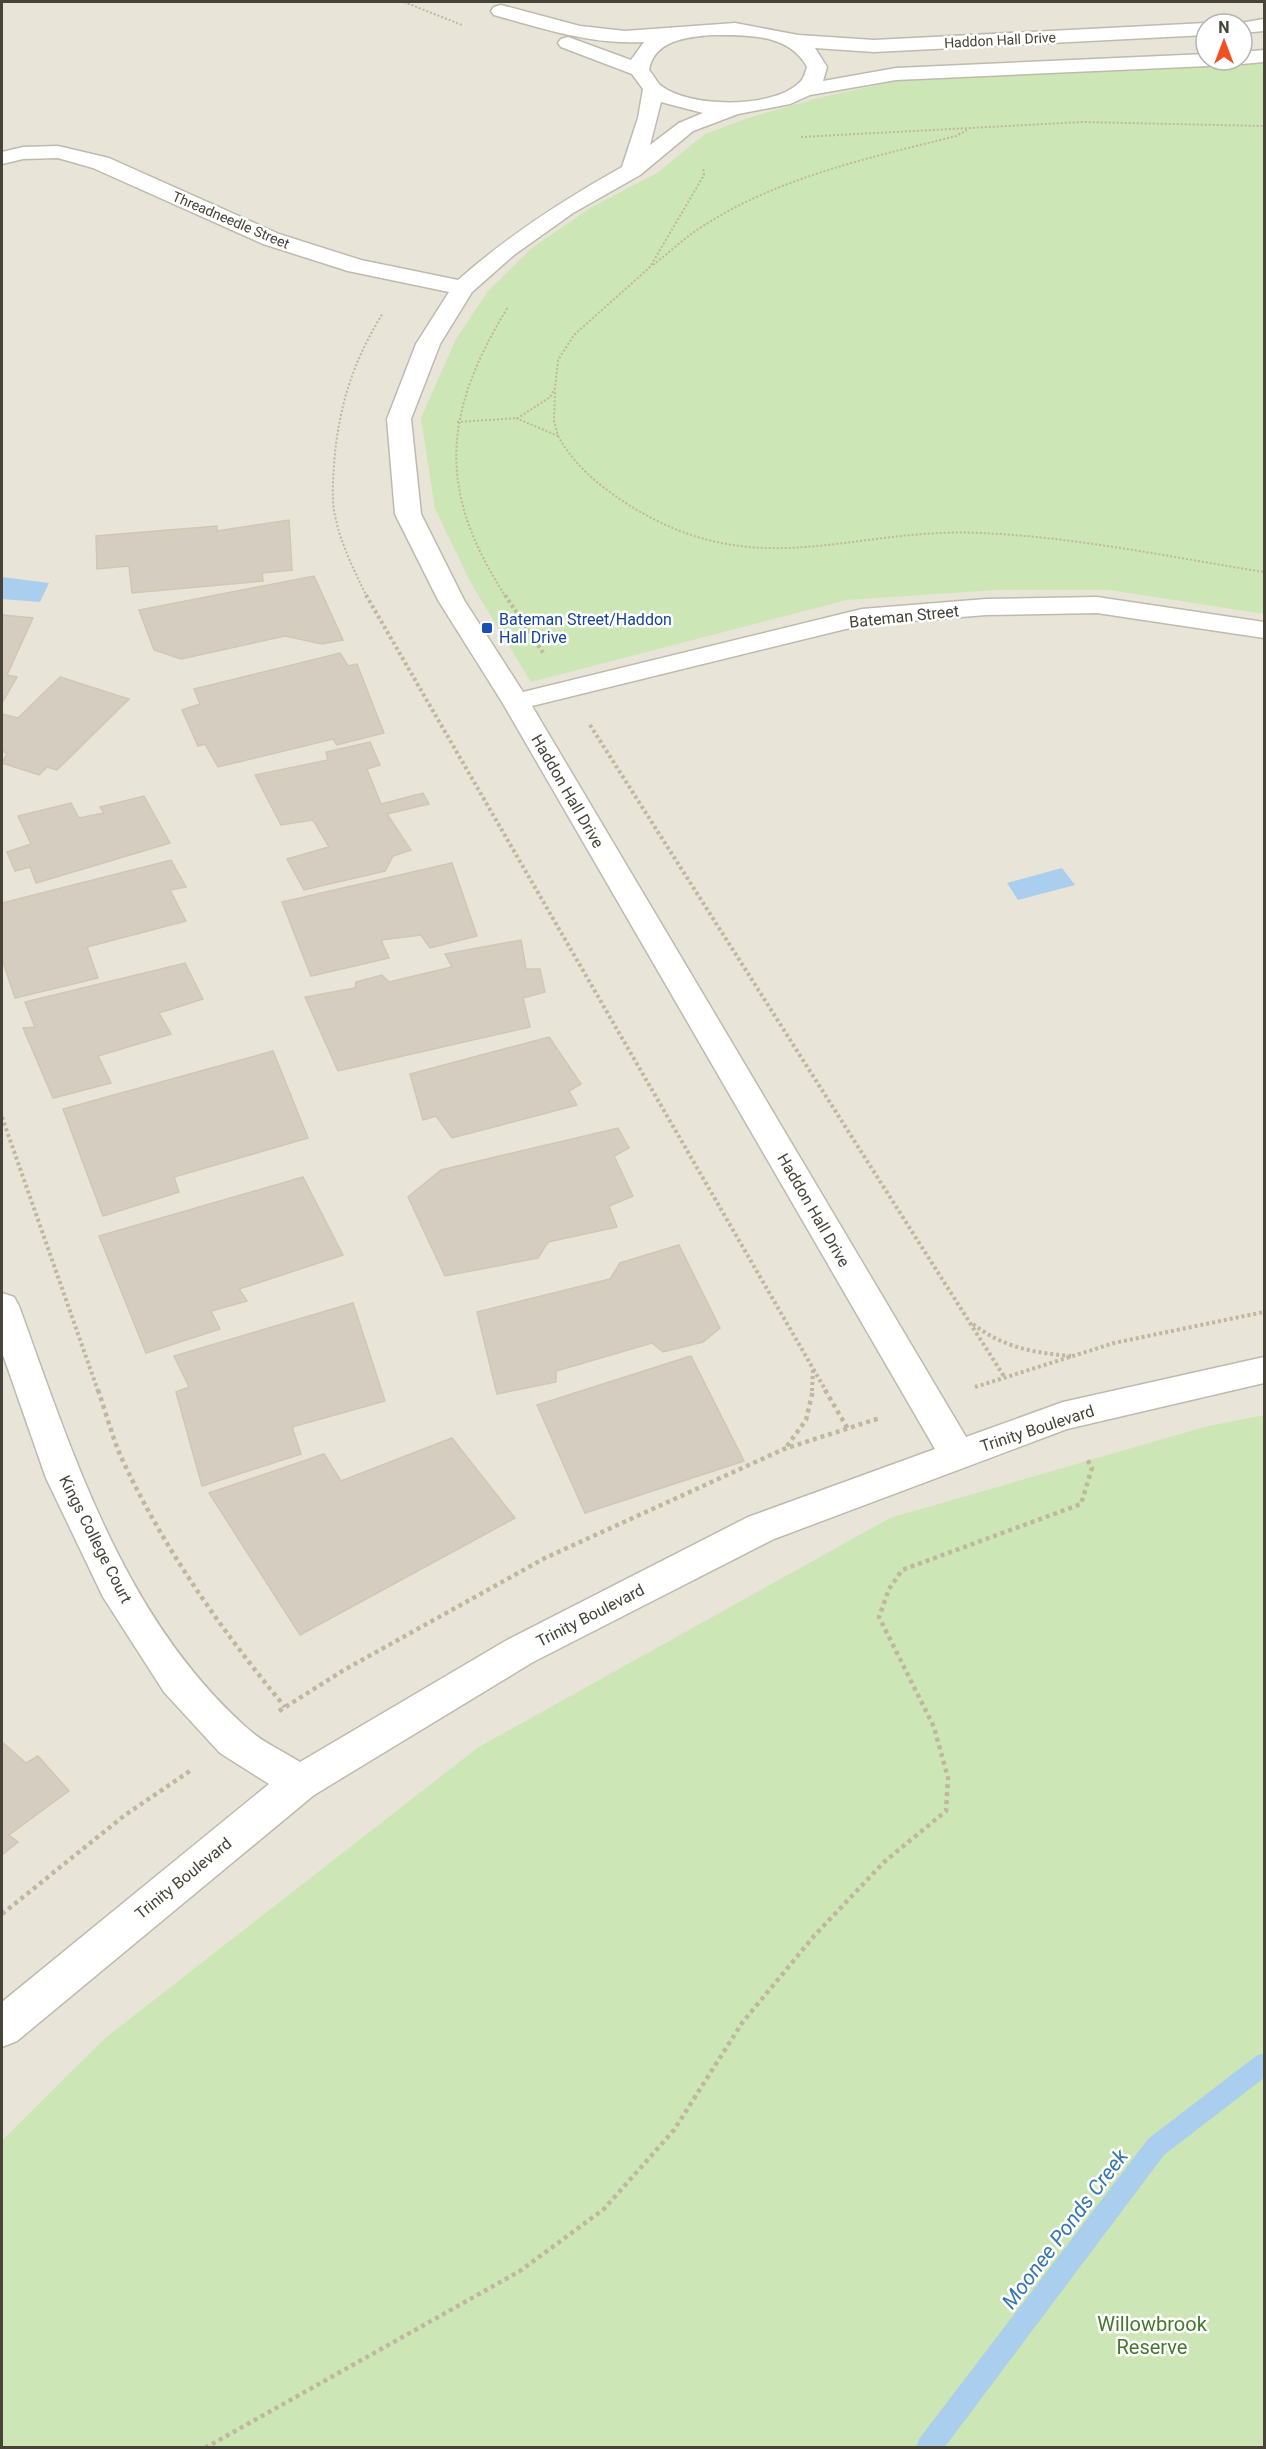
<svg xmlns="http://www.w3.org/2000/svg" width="1266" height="2449" font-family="Roboto,sans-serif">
	<rect width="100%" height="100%" fill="#f4f2ea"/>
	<!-- residential -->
	<path fill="#e8e4d8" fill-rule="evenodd" d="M2 2H1264V1415L1208 1426 477 1748 105 2038 2 2140ZM1206 24H1242V60H1206Z"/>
	<!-- green -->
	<path fill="#cde6b5" d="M1264 61V614L1110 590H996L847 600 531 682 472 585 435 509 421 418 456 339 488 291 532 248 590 208 657 173 705 134 745 119 818 98 905 79Z
		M1264 1415V2447H2V2140L105 2038 477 1748 890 1518 1208 1426Z"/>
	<!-- water -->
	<path fill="#a9ceee" d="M2 577 49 583 40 602 2 599Z
		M1062 868 1075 885 1018 900 1007 883Z"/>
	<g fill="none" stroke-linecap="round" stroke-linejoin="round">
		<!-- stream -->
		<path fill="#a9ceee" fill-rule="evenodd" d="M1264 2053V2078L1164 2155 944 2448H916L919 2439 1148 2139 1256 2056Z"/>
	</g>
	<!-- building -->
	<path fill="#d5cec0" stroke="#d0c7b3" stroke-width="1.5" d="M289 520 292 570 262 573 263 581 132 593 129 566 97 569 96 536 217 526V531Z
		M314 576 343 640 322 644 285 636 181 659 154 650 139 610Z
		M2 615 33 618 7 675 17 677 2 703Z
		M340 653 348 666 357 664 384 733 337 745 333 739 218 767 205 744 198 746 182 710 200 704 194 689Z
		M60 677 129 699 57 770 47 767 39 775 2 763 7 753 2 751V714L18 718Z
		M370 742 380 765 367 769 381 804 423 793 429 804 387 814 411 850 393 856 385 871 304 890 287 859 329 847 313 820 281 825 255 775 328 760 326 752Z
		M144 796 170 843 36 883 30 867 15 871 7 852 31 844 18 816 71 803 79 818 104 813 100 807Z
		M171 860 186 887 170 890 186 921 87 947 98 978 15 998 2 959V903Z
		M452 863 477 936 430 948 421 935 381 940 389 958 311 976 282 902Z
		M521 940 526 969H540L545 992 523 998 530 1027 338 1071 305 997 355 988 356 982 382 975 389 982 452 967 445 954Z
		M185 963 203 999 159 1013 171 1034 98 1056 111 1083 53 1098 23 1028 35 1027 25 1002Z
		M549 1037 581 1084 569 1091 577 1105 452 1138 436 1116 423 1120 410 1074Z
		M273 1051 308 1138 174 1177 179 1192 103 1216 63 1109Z
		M618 1128 629 1148 614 1156 633 1196 609 1206 617 1227 548 1242 538 1258 445 1276 408 1197 441 1170Z
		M303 1177 343 1255 239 1289 247 1301 211 1311 220 1329 146 1353 99 1236Z
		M679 1245 720 1328 703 1342 663 1352 652 1343 556 1371V1382L497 1394 477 1312 610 1279 620 1263Z
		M353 1303 385 1401 292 1427 301 1454 202 1486 176 1392 189 1387 174 1356Z
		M691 1356 744 1461 585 1513 537 1405Z
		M452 1438 515 1518 300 1635 209 1493 324 1454 341 1481Z
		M2 1742 26 1763 38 1756 69 1791 9 1835 18 1842 2 1855Z"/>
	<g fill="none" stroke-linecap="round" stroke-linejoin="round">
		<defs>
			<path id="minor" d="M501 5 580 26 625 31 735 23 798 35 874 40 1206 23 1210 24H1206V35L874 52 815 48 827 67 823 81 896 68 1206 54V60H1218L1215 64 1208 66 896 80 810 95 790 104 738 114 693 131 640 175 573 213 514 255 472 292 440 344 411 419 421 514 464 600 523 692 862 609 986 599 1097 597 1264 622V638L1097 613 986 615 862 625 532 706 966 1437 1063 1402 1264 1357V1383L1067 1429 774 1539 533 1662 314 1795 17 2041 2 2047V2002L269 1784 220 1753 164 1692 103 1597 46 1478 2 1352V1293L14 1297 19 1306C73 1455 124 1619 247 1728 262 1742 283 1751 300 1762L507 1640 748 1517 935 1449 502 702 438 600 395 514 387 419 416 344 449 292 348 271 263 244 93 168 58 158 23 159 2 164V152L23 147 58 146 109 158 279 234 361 260 458 280C509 235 563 200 622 167L638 118 643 89 632 74 561 47 558 43 561 39 568 37 631 60 644 42C592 45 544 29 494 15L491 11 494 7ZM712 35C745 35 789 33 807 67 805 73 804 79 799 83 772 109 688 108 660 85 656 81 653 74 649 70 654 40 687 37 712 35ZM661 102 703 113 679 123 650 145Z
				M1264 19V31L1242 33V24H1234Z
				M1264 50V62L1242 64 1233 60H1242V52Z"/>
		</defs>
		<!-- minor casing -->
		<use href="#minor" stroke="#bfbaad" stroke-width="3"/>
		<!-- path-far2 -->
		<path stroke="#c1b79e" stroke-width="2" stroke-dasharray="2 2" stroke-linecap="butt" d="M404 2 462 25
			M801 137 1082 122 1264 126
			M653 265C670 252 685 237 703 226 779 177 869 158 956 136L967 130
			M516 418 558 436 554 421 555 390
			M457 422 518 418 550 397 555 388 558 360 574 335 650 267 704 175 703 168
			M558 436C576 468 602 488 632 507 760 585 849 527 981 533 1076 537 1170 557 1264 572
			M367 597C355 572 342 547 336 520 331 502 333 483 334 465 338 408 353 361 383 313
			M506 597C436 490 443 413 508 307"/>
		<!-- path-far1 -->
		<path stroke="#c1b79e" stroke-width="4" stroke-dasharray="3 3" stroke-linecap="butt" d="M366 595 826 1391
			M505 595 544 654
			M590 725 1005 1378
			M2 1117 98 1391
			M973 1324C1002 1347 1034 1353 1071 1356
			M975 1387 1114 1343 1264 1312
			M812 1391 813 1369"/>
		<!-- path -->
		<path stroke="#c1b79e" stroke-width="4.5" stroke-dasharray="4 4" stroke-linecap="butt" d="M98 1390C106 1412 112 1437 122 1459 164 1549 222 1631 285 1707
			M825 1390 848 1429
			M787 1446 806 1420 813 1390
			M279 1711 344 1670 545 1558 784 1449 880 1418
			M2 1914 125 1815 193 1769
			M205 2448 520 2271 604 2209 674 2130 742 2023 814 1936 884 1862 946 1811 948 1778 934 1727 879 1617 889 1589 902 1570 1081 1504 1092 1468 1087 1459"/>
		<!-- minor -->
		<use href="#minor" fill="#fff" fill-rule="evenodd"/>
	</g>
	<!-- markers -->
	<rect fill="#1a4fb4" stroke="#fff" stroke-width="2" x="481" y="622" width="12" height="12" rx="3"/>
	<g text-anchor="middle" stroke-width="5" stroke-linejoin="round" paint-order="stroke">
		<!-- far-street labels -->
		<g font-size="14" fill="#484338" stroke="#fff">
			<text transform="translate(1000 40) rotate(-3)" y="5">Haddon Hall Drive</text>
			<text transform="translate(231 220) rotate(23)" y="5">Threadneedle Street</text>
		</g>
		<!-- street labels -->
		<g font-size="16" fill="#484338" stroke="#fff">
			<text transform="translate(904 616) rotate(-6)" y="6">Bateman Street</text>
			<text transform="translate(568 791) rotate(60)" y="6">Haddon Hall Drive</text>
			<text transform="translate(814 1210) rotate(60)" y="6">Haddon Hall Drive</text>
			<text transform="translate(1037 1428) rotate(-18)" y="6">Trinity Boulevard</text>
			<text transform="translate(96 1539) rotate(63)" y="6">Kings College Court</text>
			<text transform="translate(590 1615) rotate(-27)" y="6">Trinity Boulevard</text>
			<text transform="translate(183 1878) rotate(-39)" y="6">Trinity Boulevard</text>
		</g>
		<!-- transit labels -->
		<g font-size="16" fill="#164399" stroke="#fff" text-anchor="start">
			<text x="499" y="625">Bateman Street/Haddon<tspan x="499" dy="18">Hall Drive</tspan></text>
		</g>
		<!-- near-park labels -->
		<g font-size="20" fill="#45782d" stroke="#fff">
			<text x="1152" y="2331">Willowbrook<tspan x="1152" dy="23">Reserve</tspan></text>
		</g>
		<!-- near-water labels -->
		<g font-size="21" font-style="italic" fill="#3575b0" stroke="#fff">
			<text transform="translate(1065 2229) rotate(-53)" y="7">Moonee Ponds Creek</text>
		</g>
	</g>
	<!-- border -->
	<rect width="1266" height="2449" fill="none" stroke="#484338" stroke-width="6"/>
	<!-- north arrow -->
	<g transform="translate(1224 42)"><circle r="28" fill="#ffffff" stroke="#b6b4af" stroke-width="1.5"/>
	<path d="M0-4.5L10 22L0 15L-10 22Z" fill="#f14f24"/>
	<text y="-9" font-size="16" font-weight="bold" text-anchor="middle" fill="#484338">N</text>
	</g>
</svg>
